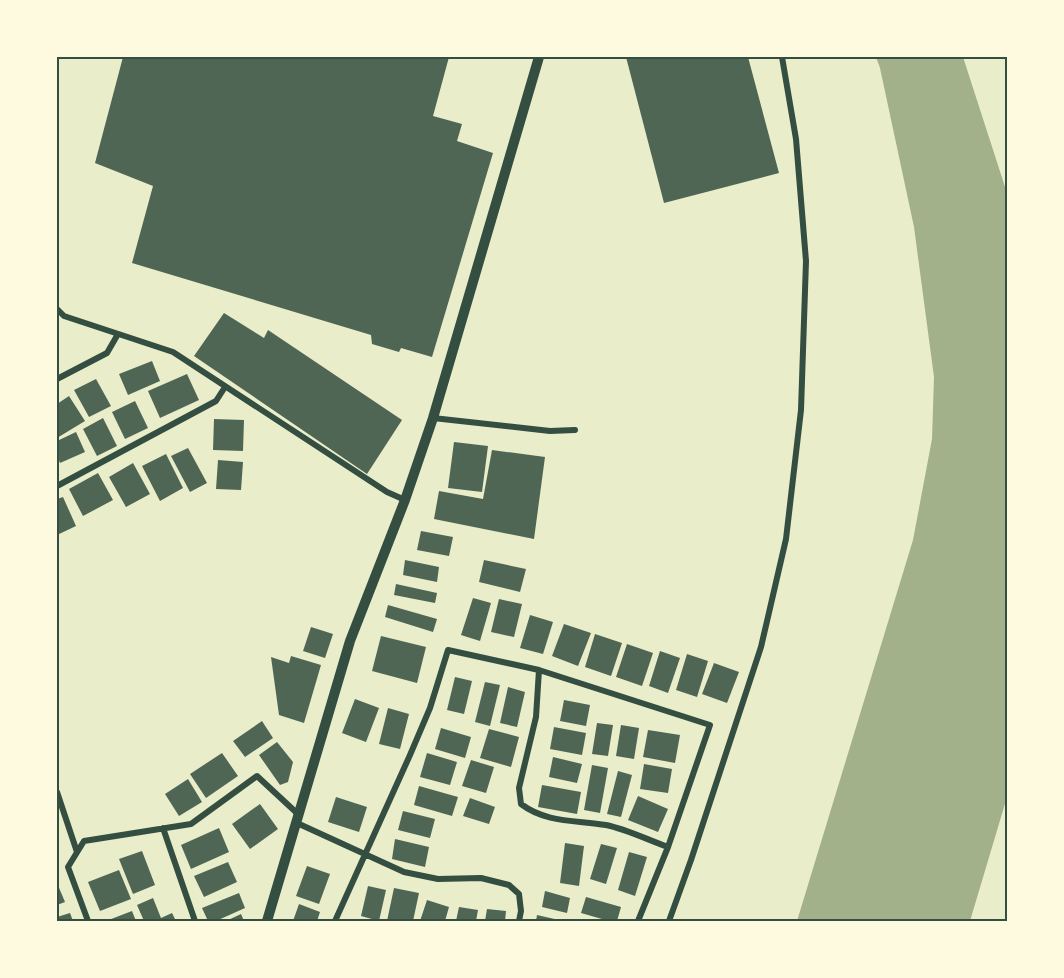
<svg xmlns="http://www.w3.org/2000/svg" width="1064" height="978" font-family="Arial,sans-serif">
	<rect width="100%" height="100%" fill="#e9edc9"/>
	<!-- water -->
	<path fill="#a3b18a" d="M876 57H963L1007 193V797L970 921H797L913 540 932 439 934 377 914 227 880 68Z"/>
	<!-- building -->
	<path fill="#4f6655" d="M123 57H449L433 116 462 124 457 141 493 153 432 357 401 348 399 352 372 344 371 335 132 263 153 186 95 163Z
		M626 57H748L779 173 664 203Z
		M224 313 264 338 268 330 402 420 367 474 194 356Z
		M152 361 160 381 128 395 119 374Z
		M187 374 199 400 160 418 148 391Z
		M96 379 111 406 89 417 74 390Z
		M69 396 85 421 57 438V404Z
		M135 401 148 428 125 439 112 412Z
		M103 418 117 446 97 456 83 429Z
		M214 419 244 420 243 451 213 450Z
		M76 432 85 452 60 463 57 455V441Z
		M454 442 488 446 482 492 448 488Z
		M188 448 207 483 190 492 171 456Z
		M492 450 545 457 534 539 434 519 439 491 483 499Z
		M166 454 183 488 160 501 142 466Z
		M218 460 243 462 241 490 216 489Z
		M133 463 150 494 126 507 109 477Z
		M98 473 113 500 83 516 69 489Z
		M63 497 76 526 57 535V499Z
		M421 531 453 537 449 556 417 550Z
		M405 560 439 567 437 582 403 575Z
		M484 560 526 569 520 592 479 582Z
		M396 584 437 593 435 603 394 595Z
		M473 598 491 603 480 641 461 635Z
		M499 599 522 604 514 637 491 632Z
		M388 605 437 619 433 632 385 617Z
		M530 615 553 622 543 654 520 648Z
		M564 624 591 633 578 666 552 656Z
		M311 627 333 634 325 658 303 651Z
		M595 634 622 643 611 676 585 667Z
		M381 636 426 647 417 683 372 671Z
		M627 644 653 653 642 686 616 677Z
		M660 651 680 658 668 693 649 686Z
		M687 654 708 661 697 697 676 690Z
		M291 656 321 665 304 723 279 715 271 657 289 663Z
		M714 663 739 672 727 703 702 694Z
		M455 677 472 681 464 714 447 710Z
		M485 682 500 685 490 726 475 722Z
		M508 687 525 692 517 727 500 723Z
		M355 699 379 708 366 742 342 733Z
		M564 700 590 705 586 726 560 721Z
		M388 708 409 714 400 749 379 744Z
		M262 721 273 738 245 757 233 741Z
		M597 723 613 725 608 756 592 754Z
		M621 725 639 728 634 759 616 756Z
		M554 727 586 733 582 755 550 749Z
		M441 728 471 737 465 758 435 749Z
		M489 729 519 737 511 767 480 758Z
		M648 730 680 735 675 763 643 757Z
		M277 742 293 762 288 782 280 785 259 755Z
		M222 753 238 776 206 798 190 774Z
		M427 753 457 762 450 785 420 777Z
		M553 757 582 764 577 783 549 777Z
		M471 760 494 767 486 793 462 786Z
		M644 764 672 769 668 793 640 789Z
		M592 765 608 768 600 813 584 810Z
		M618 771 632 775 621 817 607 814Z
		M188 779 202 802 179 816 165 794Z
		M542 785 581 792 577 814 538 807Z
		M419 786 458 797 452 816 414 805Z
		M638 796 668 809 658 832 628 820Z
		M336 797 367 807 359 832 328 822Z
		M470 798 495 807 489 824 463 816Z
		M260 804 278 829 250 849 232 824Z
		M403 811 435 819 430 838 398 830Z
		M219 828 229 852 191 869 181 845Z
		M395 839 429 847 425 867 392 859Z
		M565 843 584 846 579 886 560 883Z
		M601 844 617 848 606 884 590 879Z
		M142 851 155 885 133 894 119 859Z
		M629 852 647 857 635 896 618 890Z
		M228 862 237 882 204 897 194 876Z
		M307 866 330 874 319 904 296 896Z
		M119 870 131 899 100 911 88 882Z
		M57 883 65 902 57 905Z
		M368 886 386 890 379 921 361 916Z
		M394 888 419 893 413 921H387Z
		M545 891 570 898 567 913 542 907Z
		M239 893 245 908 216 921H208L202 908Z
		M586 897 621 907 617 921H609L581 913Z
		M153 898 161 918 172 913 176 921H144L137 905Z
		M427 900 449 907 445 921H420Z
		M299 904 320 912 317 921H293Z
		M459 907 478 910 476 921H456Z
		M487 909 506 911 505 921H485Z
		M132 911 136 921H106Z
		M70 913 73 921H57V917Z
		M241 914 244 921H226Z
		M537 915 559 920V921H536Z"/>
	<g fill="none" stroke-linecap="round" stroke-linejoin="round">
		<!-- minor -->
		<path stroke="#344e41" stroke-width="6" d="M57 309 64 316 173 352 387 492 405 500
			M57 379 107 353 118 334
			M433 418 550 431 575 430
			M57 486 216 401 225 387
			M539 670 536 717 519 788 521 804C546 823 576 820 606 825 626 829 648 840 668 847
			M57 792 77 852
			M297 823 404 872 438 879 481 878 509 885 519 894 521 911 519 921
			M163 828 195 921
			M88 921 68 867 84 841 191 824 257 776 299 815
			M335 921 410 755 430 708 448 650 539 670 710 725 668 847 638 921
			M669 921 691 860 761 647 786 539 801 410 806 261 796 139 782 57"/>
		<!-- tertiary -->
		<path stroke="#344e41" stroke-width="10" d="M267 921 350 641 405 500 433 418 539 57"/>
	</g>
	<!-- border -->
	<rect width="1064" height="978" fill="none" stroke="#fefae0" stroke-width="117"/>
	<rect x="58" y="58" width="948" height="862" fill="none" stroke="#344e41" stroke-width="2"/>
</svg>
